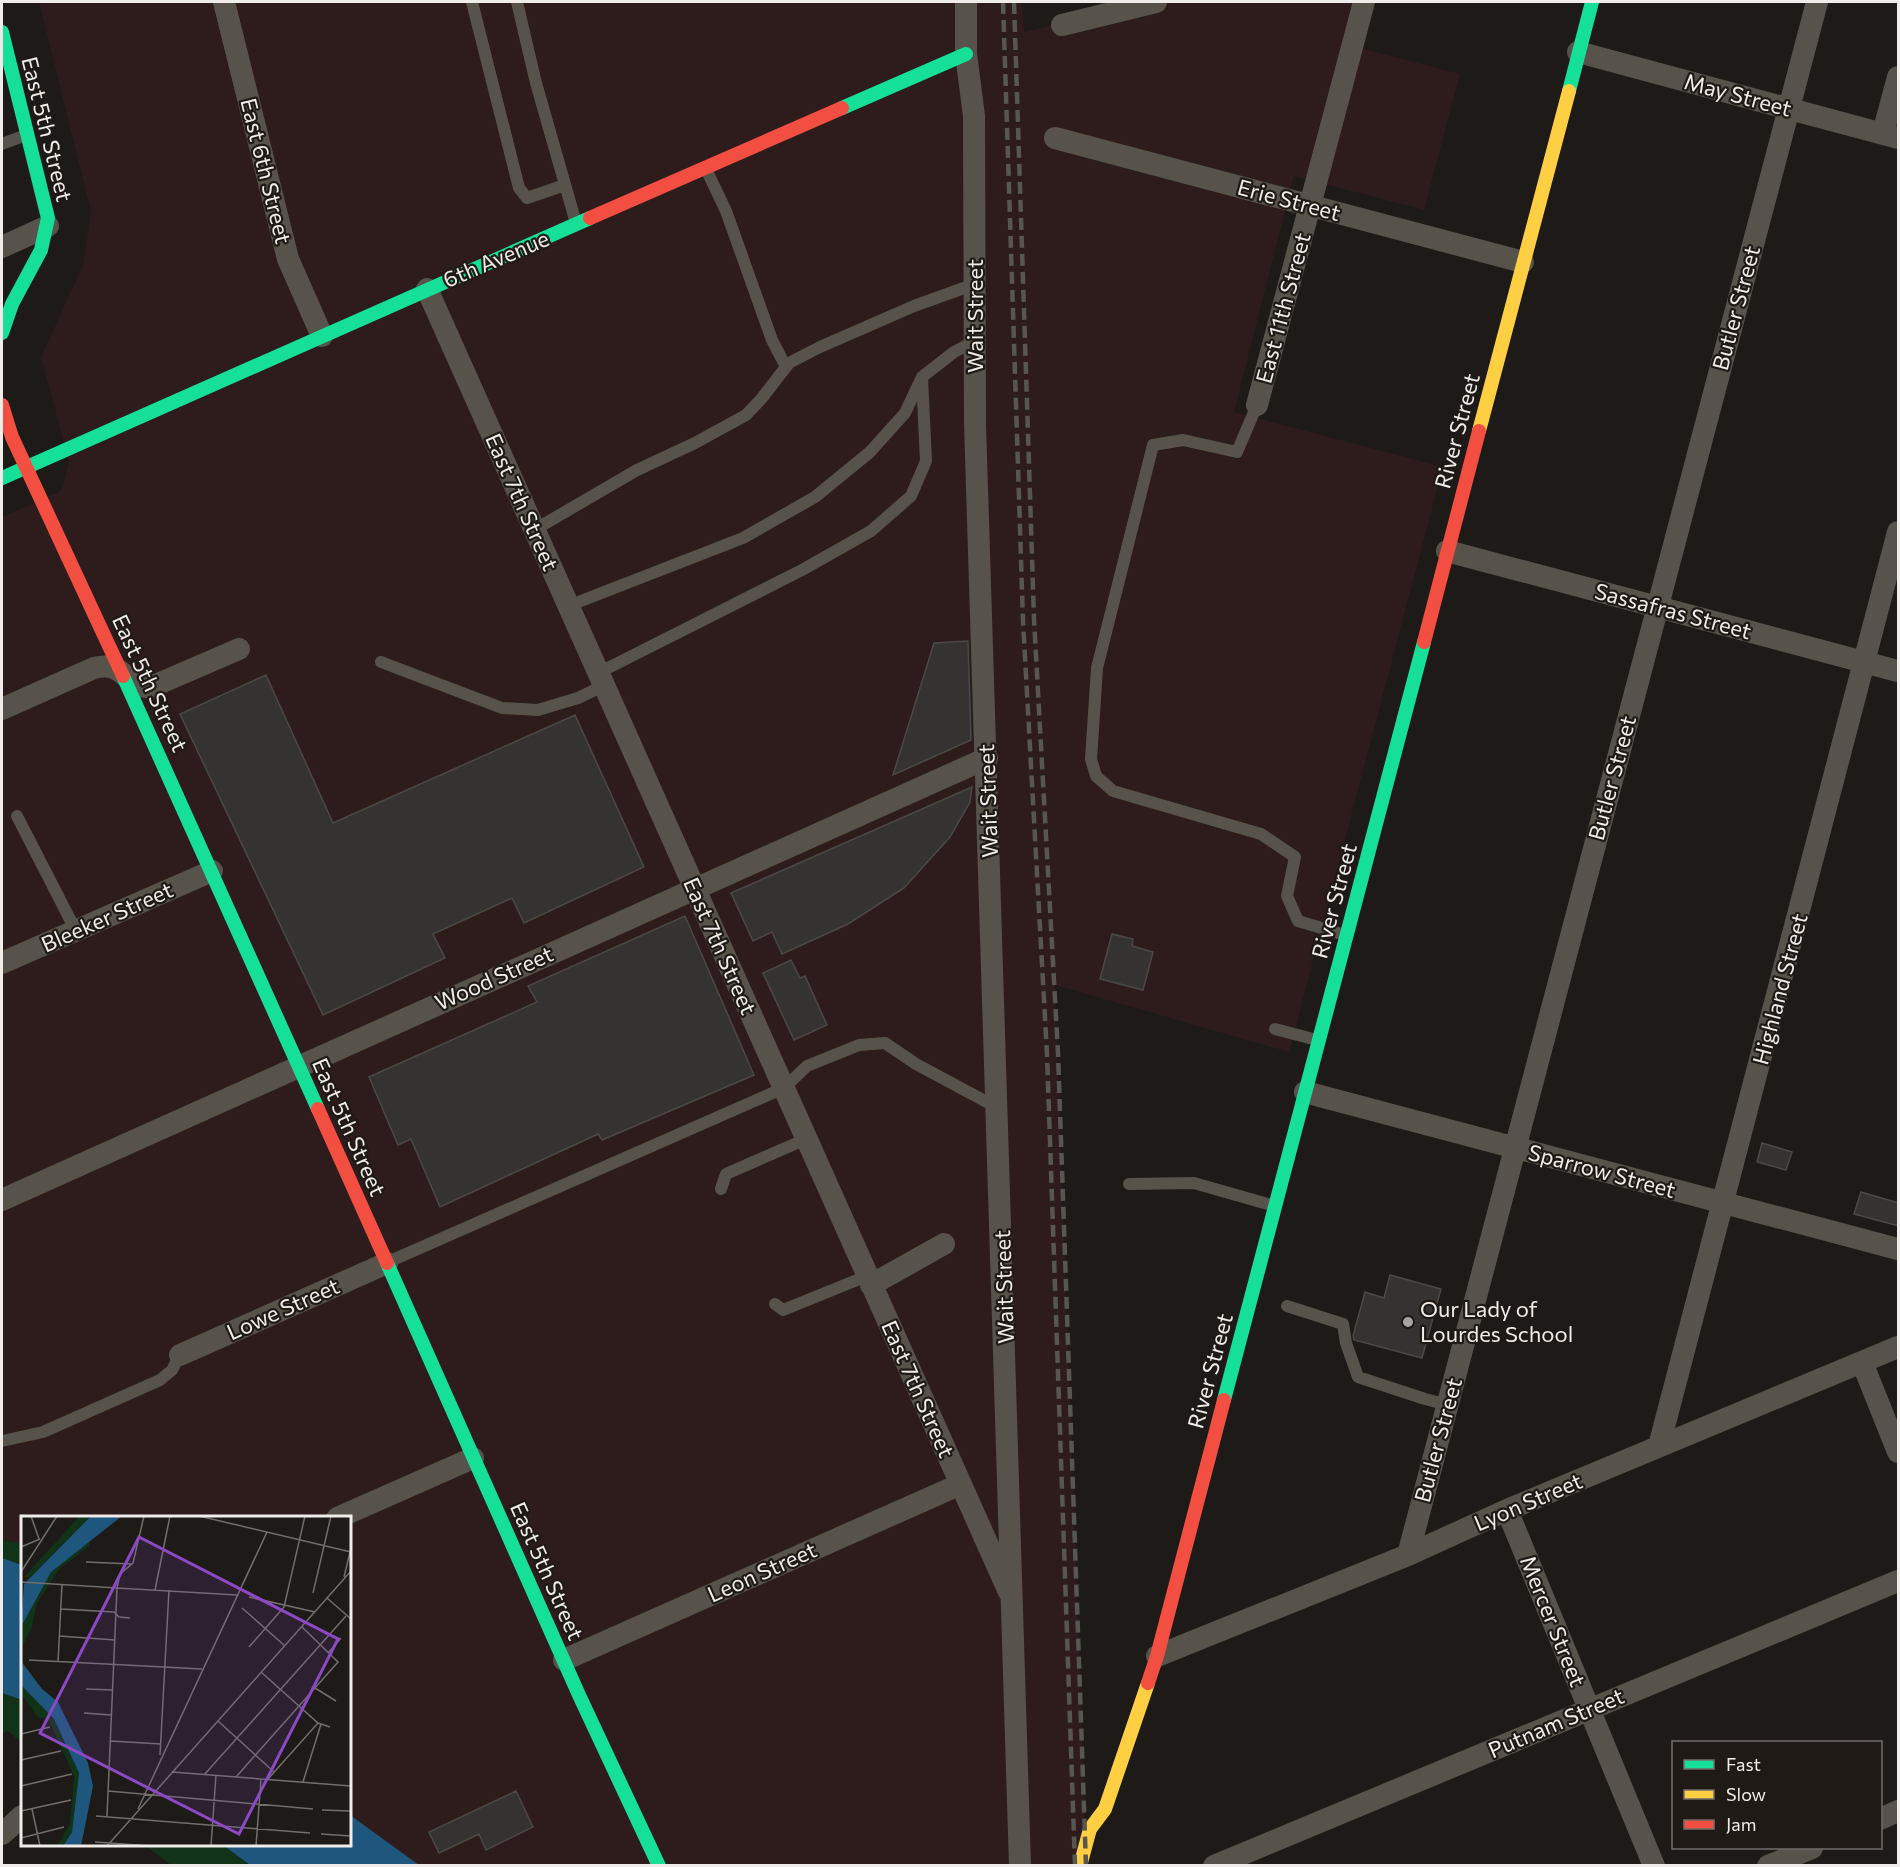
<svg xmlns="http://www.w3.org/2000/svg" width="1900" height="1867" font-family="Commissioner,sans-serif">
	<rect width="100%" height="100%" fill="#1d1a18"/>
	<!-- industrial -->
	<path fill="#2d1c1b" d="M39 2H1022L1024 32 1154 2H1364L1353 46 1460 74 1424 210 1294 176 1234 412 1443 467 1289 1052 1055 985 1087 1865H419L350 1815V1518H22V1543L2 1540V517L62 490 69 461 41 357 83 265 91 212Z"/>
	<!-- green -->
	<path fill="#113317" d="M2 1540 22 1543V1565L2 1558Z
		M2 1693 22 1700V1743L8 1731 2 1733Z
		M145 1845H223L250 1865H171Z"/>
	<!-- water -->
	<path fill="#1e567e" d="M2 1558 22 1565V1700L2 1693Z
		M350 1815 419 1865H250L223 1845 350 1844Z"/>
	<!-- building -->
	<path fill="#353331" stroke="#4b4947" stroke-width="1.5" d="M968 641 971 740 893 775 934 643Z
		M266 675 333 823 575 715 644 867 524 923 512 898 433 934 445 958 323 1015 180 714Z
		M972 787 970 802 950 837 904 888 848 924 782 954 772 932 753 941 731 893Z
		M685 916 754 1075 602 1140 598 1134 440 1207 411 1139 398 1145 369 1077 537 1002 528 986Z
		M1112 934 1133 939 1132 946 1153 952 1143 990 1100 979Z
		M791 960 800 978 805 976 827 1025 794 1040 763 973Z
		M1762 1143 1792 1152 1786 1170 1757 1162Z
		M1861 1192 1899 1203V1226L1854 1214Z
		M1390 1275 1441 1289 1422 1358 1354 1340 1353 1336 1365 1292 1384 1298Z
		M516 1791 533 1827 486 1850 479 1834 439 1853 429 1832Z"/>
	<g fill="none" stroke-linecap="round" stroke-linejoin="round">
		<!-- lane -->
		<path stroke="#57534a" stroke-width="12" d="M472 2 519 188 527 198 565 185
			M517 2 536 83 576 223
			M2 144 26 135
			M706 169 726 211 772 340 786 367
			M1257 405 1237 452 1183 440 1153 445 1097 668 1091 759 1096 776 1113 791 1261 834 1295 857 1287 896 1298 921 1345 935
			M534 530 637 470 695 443 746 415 762 398 789 363 820 347 914 306 975 284
			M568 606 743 538 815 497 870 452 905 413 922 377 954 352 975 341
			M381 662 502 708 538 710 578 698 603 686
			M598 673 802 570 871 531 911 496 926 461 922 378
			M17 816 76 931
			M1275 1029 1317 1040
			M1129 1184 1194 1183 1275 1206
			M721 1189 726 1174 806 1139
			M388 1262 784 1088 807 1066 859 1045 885 1043 916 1064 998 1108
			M775 1304 783 1310 867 1276
			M1287 1306 1343 1324 1346 1343 1358 1377 1425 1399 1448 1405
			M2 1441 43 1432 160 1380 172 1370 180 1355"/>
		<!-- street -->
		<path stroke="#57534a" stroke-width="22" d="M224 2 288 259 322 336
			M966 2V54L974 116 975 424 1020 1866
			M1062 25 1156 2
			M1578 52 1898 138
			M1883 133 1898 77
			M1055 138 1523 262
			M2 247 48 226
			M427 289 1009 1592
			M1257 405 1364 2
			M1447 551 1898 671
			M2 709 94 668C127 660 125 689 151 687L239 649
			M2 963 212 871
			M1305 1092 1898 1249
			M2 1200 987 758
			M871 1285 944 1244
			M180 1355 387 1263
			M1862 1362 1898 1452
			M1659 1446 1898 532
			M1507 1510 1654 1866
			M337 1518 473 1458
			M1408 1555 1817 2
			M1157 1656 1408 1555 1507 1510 1898 1347
			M564 1660 961 1484
			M1880 1819 1898 1811
			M2 1834 22 1816
			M1214 1866 1898 1581
			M1768 1866 1812 1848"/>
		<!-- fast -->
		<path stroke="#16e098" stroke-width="14" d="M2 32 48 218 41 250 12 304 2 333
			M1569 91 1592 2
			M842 108 966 54
			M2 478 590 218
			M123 676 318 1109
			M387 1263 579 1695 659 1866
			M1224 1400 1424 642"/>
		<!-- slow -->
		<path stroke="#ffcf43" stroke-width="14" d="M1479 431 1569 91
			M1080 1866 1090 1829 1105 1809 1148 1683"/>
		<!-- jam -->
		<path stroke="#f24e42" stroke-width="14" d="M590 218 842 108
			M2 405 12 437 123 676
			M1424 642 1479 431
			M318 1109 387 1263
			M1148 1683 1157 1656 1224 1400"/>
		<!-- rail -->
		<path stroke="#585651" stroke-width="4.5" stroke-dasharray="12 6" stroke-linecap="butt" d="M1003 2 1023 621 1047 1054 1075 1866
			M1014 2 1034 619 1058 1053 1086 1866"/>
	</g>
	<!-- markers -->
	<circle fill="#a6a2a0" stroke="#1f1a16" stroke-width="2" cx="1408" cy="1322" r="6"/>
	<g text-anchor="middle" stroke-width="4.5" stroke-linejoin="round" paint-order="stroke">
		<!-- street labels -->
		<g font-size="22" fill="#f0ece9" stroke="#1f1a16">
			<text transform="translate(1738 95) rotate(15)" y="8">May Street</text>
			<text transform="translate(47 129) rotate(76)" y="8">East 5th Street</text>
			<text transform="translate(266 171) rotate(76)" y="8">East 6th Street</text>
			<text transform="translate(1289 200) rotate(15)" y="8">Erie Street</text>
			<text transform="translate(496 259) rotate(-23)" y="8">6th Avenue</text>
			<text transform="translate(1283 308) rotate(-75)" y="8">East 11th Street</text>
			<text transform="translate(1736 308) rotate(-75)" y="8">Butler Street</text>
			<text transform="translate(975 316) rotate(-90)" y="8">Wait Street</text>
			<text transform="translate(1457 431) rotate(-75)" y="8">River Street</text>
			<text transform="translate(522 502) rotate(66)" y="8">East 7th Street</text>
			<text transform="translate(1673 611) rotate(15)" y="8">Sassafras Street</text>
			<text transform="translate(150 683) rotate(65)" y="8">East 5th Street</text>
			<text transform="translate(1612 778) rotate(-75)" y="8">Butler Street</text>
			<text transform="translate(988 801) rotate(-92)" y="8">Wait Street</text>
			<text transform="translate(1334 901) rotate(-75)" y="8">River Street</text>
			<text transform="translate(107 917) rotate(-24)" y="8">Bleeker Street</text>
			<text transform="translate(720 946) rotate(66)" y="8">East 7th Street</text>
			<text transform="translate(494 978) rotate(-24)" y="8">Wood Street</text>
			<text transform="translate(1780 989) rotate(-75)" y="8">Highland Street</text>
			<text transform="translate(349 1127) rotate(66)" y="8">East 5th Street</text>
			<text transform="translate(1602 1171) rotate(15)" y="8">Sparrow Street</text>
			<text transform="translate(1004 1287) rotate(-92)" y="8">Wait Street</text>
			<text transform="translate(283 1309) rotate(-24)" y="8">Lowe Street</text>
			<text transform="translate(1210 1371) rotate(-75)" y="8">River Street</text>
			<text transform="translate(918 1389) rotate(66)" y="8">East 7th Street</text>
			<text transform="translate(1438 1440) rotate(-75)" y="8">Butler Street</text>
			<text transform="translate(1528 1502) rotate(-23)" y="8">Lyon Street</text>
			<text transform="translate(547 1571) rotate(66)" y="8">East 5th Street</text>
			<text transform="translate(762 1572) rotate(-24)" y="8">Leon Street</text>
			<text transform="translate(1553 1621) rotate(68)" y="8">Mercer Street</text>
			<text transform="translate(1556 1723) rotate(-23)" y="8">Putnam Street</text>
		</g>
		<!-- poi labels -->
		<g font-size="22" fill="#f0ece9" stroke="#1f1a16" text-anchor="start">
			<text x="1420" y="1317">Our Lady of<tspan x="1420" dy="25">Lourdes School</tspan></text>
		</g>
	</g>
	<!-- overview -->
	<g transform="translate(21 1516)">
		<rect width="330" height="330" fill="#1d1a18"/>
		<path d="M59 0H70L9 61H3ZM69 24 68 30 38 53 15 89 11 111 0 133 2 148 0 144V111L10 89 30 56ZM0 169 33 203 58 257 51 316 42 330H36L49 308 53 260 27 203 17 201 0 178Z" fill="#113317"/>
		<path d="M70 0H101L30 56 0 111 3 68ZM0 145 21 173 37 186 67 247 72 270 60 330H42L51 316 58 257 33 203 0 169Z" fill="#1e567e"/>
		<path fill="none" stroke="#716e6c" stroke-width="1.5" d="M10 0 18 23M178 0 330 36M0 31 19 23M65 46 111 48M0 56 36 0M323 61 330 32M0 66 96 72 99 58 112 47 123 0M134 74 149 0M292 77 310 0M228 81 294 96M306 82 330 103M221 92 264 130M40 93 93 96 98 101 109 102M38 120 94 124M228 131 263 91 284 0M308 136 320 122M8 144 181 153M37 146 41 68M240 156 297 207 309 211M294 172 315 185M65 173 92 174M63 197 90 199M197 205 253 256M0 218 29 211M89 225 140 228M139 239 148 74M0 244 40 235M151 256 330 270M183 259 325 100M215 261 317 146 281 111M247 263 297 207M282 266 300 208M0 270 51 258M87 275 292 293M11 293 19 330M117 293 246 16M301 294 330 295M0 295 50 284M75 300 289 317M86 300 96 72 216 79M300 318 330 320M0 322 43 311M74 326 130 330M86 330 330 55M190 330 195 259M235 330 240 263"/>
		<path fill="#8d49c5" fill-opacity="0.15" stroke="#8d49c5" stroke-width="3" d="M118 21 317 123 218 318 19 217Z"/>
		<rect width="330" height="330" fill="none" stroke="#f0ece9" stroke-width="3"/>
	</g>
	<!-- border -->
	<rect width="1900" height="1867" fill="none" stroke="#f0ece9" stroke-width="6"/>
	<!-- legend -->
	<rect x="1672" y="1741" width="210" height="108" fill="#1f1a16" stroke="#736e6a" stroke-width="1.5"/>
	<rect x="1684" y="1760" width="30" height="9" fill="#16e098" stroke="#736e6a" stroke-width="1.5"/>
	<text x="1726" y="1771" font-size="18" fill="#f0ece9">Fast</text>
	<rect x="1684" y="1790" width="30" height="9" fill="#ffcf43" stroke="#736e6a" stroke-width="1.5"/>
	<text x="1726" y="1801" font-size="18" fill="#f0ece9">Slow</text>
	<rect x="1684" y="1820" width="30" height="9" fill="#f24e42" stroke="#736e6a" stroke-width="1.5"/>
	<text x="1726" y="1831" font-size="18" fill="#f0ece9">Jam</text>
</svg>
